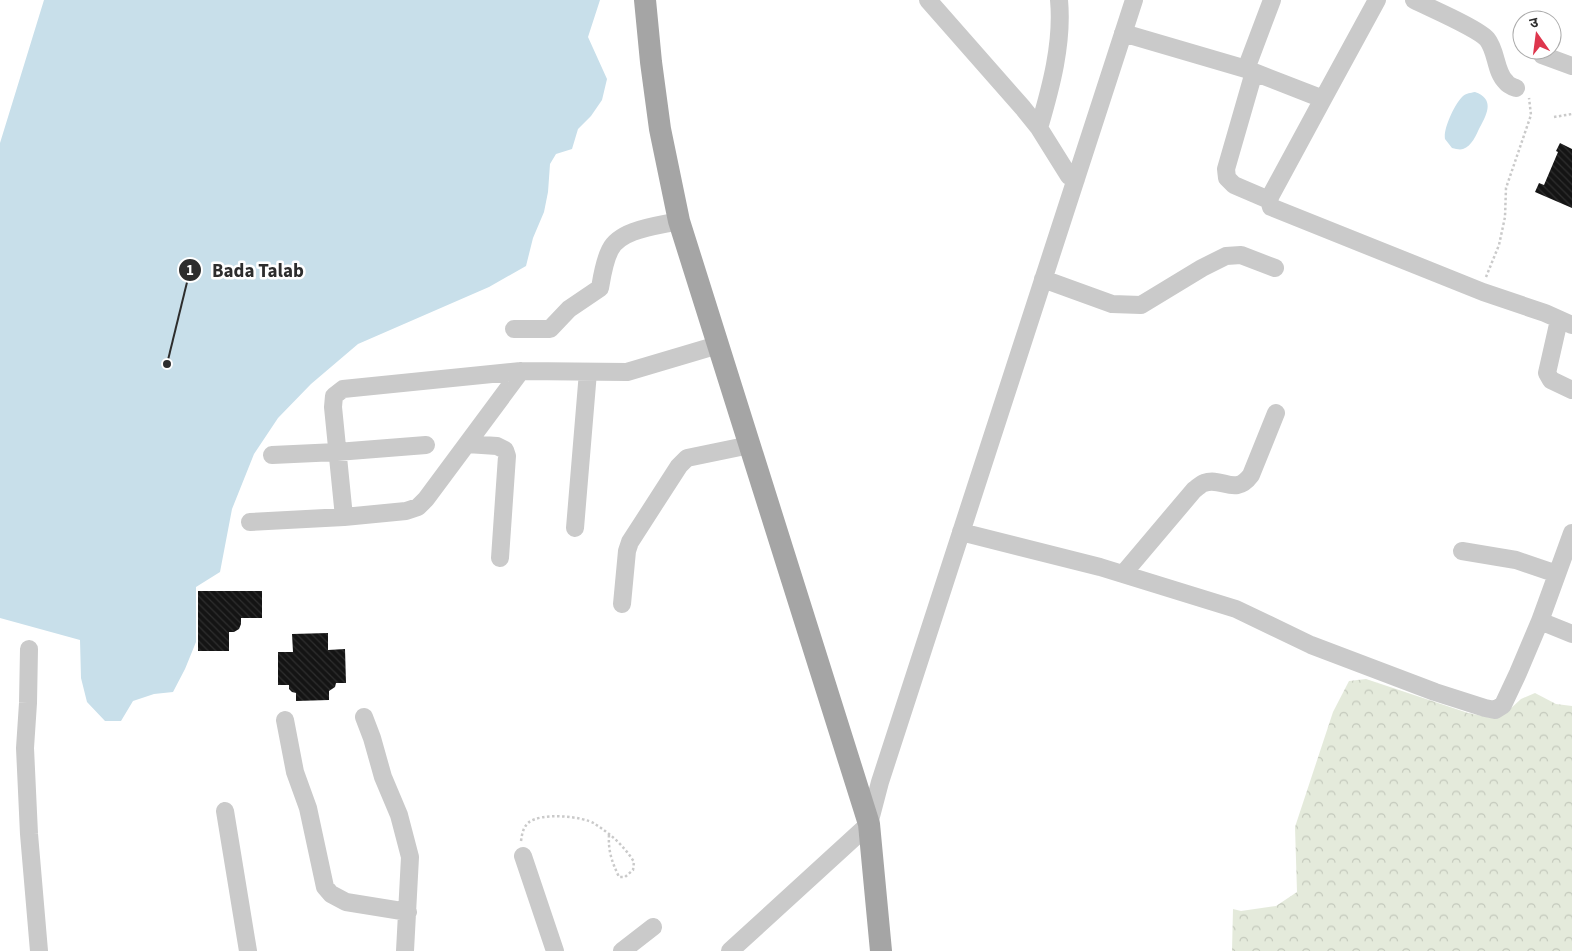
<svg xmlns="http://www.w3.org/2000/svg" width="1572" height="951" font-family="'Source Sans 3','Noto Sans Devanagari',sans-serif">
	<defs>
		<pattern id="forest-crowns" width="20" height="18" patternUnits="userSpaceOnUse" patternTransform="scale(1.25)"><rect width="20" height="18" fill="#e4eadb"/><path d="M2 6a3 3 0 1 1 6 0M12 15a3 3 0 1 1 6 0" fill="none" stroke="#c4c9bc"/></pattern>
		<pattern id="building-back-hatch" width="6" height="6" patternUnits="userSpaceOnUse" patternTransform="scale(1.25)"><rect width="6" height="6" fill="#141414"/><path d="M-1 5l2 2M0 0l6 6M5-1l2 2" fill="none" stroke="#2e2e2e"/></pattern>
	</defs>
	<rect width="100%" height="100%" fill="#fff"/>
	<!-- forest -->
	<path fill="url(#forest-crowns)" d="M1366 679 1468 713 1492 718 1509 710 1521 699 1535 693 1556 704 1572 706V951H1232L1233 909 1241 911 1276 906 1297 892 1295 827 1333 712 1349 681Z"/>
	<!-- water -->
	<path fill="#c8dfea" d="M44 0H600L588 37 607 79 602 100 591 116 578 129 572 149 556 154 550 164 548 192 544 212 533 238 526 266 489 287 358 344 311 384 278 418 254 454 232 509 220 572 196 587V642L185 669 173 692 154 694 133 701 121 721H105L87 702 81 678 80 640 0 618V143Z
		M1475 92C1495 99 1487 114 1480 127 1476 135 1472 146 1463 149 1460 150 1456 149 1452 148L1445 139C1443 129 1455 103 1463 96 1467 93 1470 93 1475 92Z"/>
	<!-- building -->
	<path fill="url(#building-back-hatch)" d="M1560 143 1572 149V208L1535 192 1539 183 1544 185 1558 152 1556 151Z
		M198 591H262V618H241V624L239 629 234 632H229V651H198Z
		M328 633V650L345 649 346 683H336L335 687 329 691V700L296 701V693L292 692 289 689V685H278V652H293L292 634Z"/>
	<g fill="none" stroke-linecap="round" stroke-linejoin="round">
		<!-- path -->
		<path stroke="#cacaca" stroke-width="2.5" stroke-dasharray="2.5 2.5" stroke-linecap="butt" d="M1554 117 1572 114
			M1486 277 1499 245 1505 217 1506 188 1531 115 1529 98
			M521 841C522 834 523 828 528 823 540 812 583 816 595 824 611 834 625 847 634 862L633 870 625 877H619C612 862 608 851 609 835"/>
		<!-- minor -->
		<path stroke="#cacaca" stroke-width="18" d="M928 0 1023 108 1039 128 1069 176 1076 179
			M1414 0C1430 8 1477 28 1487 39 1497 51 1495 72 1506 82 1508 85 1513 87 1516 88
			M1123 33 1246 69 1323 99 1271 195 1269 200 1271 207 1483 292 1545 313 1572 325
			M1542 55 1572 66
			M1246 69 1272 0
			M1254 72 1226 169 1227 178 1234 185 1269 200
			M1323 99 1377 0
			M1039 128C1051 87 1063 43 1059 0
			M1043 279 1112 304 1141 305 1202 268 1226 256 1241 255 1275 268
			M1559 320 1547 373 1551 380 1572 390
			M514 329H550L569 309 600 288C602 276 604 262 610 250 620 229 658 226 679 221
			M467 444 497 446 505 450 507 456 500 558
			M272 455 337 452 426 445
			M344 517 333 407 334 396 343 389 521 371 627 372 718 345
			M250 522 344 517 406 511 418 507 426 499 521 371
			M575 528 588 372
			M961 532 1100 567 1236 609 1311 645 1435 692 1485 708 1495 710 1503 705 1518 673 1540 621 1572 533
			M1462 551 1516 560 1557 574
			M1123 574 1194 490C1197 488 1201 484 1204 483 1222 476 1235 497 1251 475L1276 413
			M622 604 627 551 630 542 679 466 687 458 750 445
			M1540 621 1572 634
			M29 649 28 703 25 748 29 834 39 951
			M364 717 372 738 383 777 399 815 410 857 405 951
			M285 720 295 772 308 808 325 887 331 894 346 902 408 912
			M225 811 248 951
			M523 856 555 951
			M622 951 653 927
			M730 951 869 824 880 782 1134 0"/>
		<!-- major -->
		<path stroke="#a5a5a5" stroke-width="22" d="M645 0 651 62 660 129 679 221 869 824 881 951"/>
	</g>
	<!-- callouts -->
	<path fill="none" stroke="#2d2d2d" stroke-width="2" d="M167 364L190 270"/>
	<g fill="#2d2d2d" stroke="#fff" stroke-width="2">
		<circle cx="167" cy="364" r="5"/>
		<circle cx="190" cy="270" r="12"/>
	</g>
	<g font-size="15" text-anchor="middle" font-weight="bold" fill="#fff">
		<text x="190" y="275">1</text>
	</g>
	<g font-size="19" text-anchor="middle" font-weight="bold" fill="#2d2d2d" stroke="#fff" stroke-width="5" stroke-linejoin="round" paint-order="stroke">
		<text x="258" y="277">Bada Talab</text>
	</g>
	<!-- north arrow -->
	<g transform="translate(1537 35) rotate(346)"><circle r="24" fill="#ffffff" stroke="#ababab"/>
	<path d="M0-4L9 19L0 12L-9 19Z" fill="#de364d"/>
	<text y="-8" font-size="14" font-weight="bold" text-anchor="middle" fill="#2d2d2d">उ</text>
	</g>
</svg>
